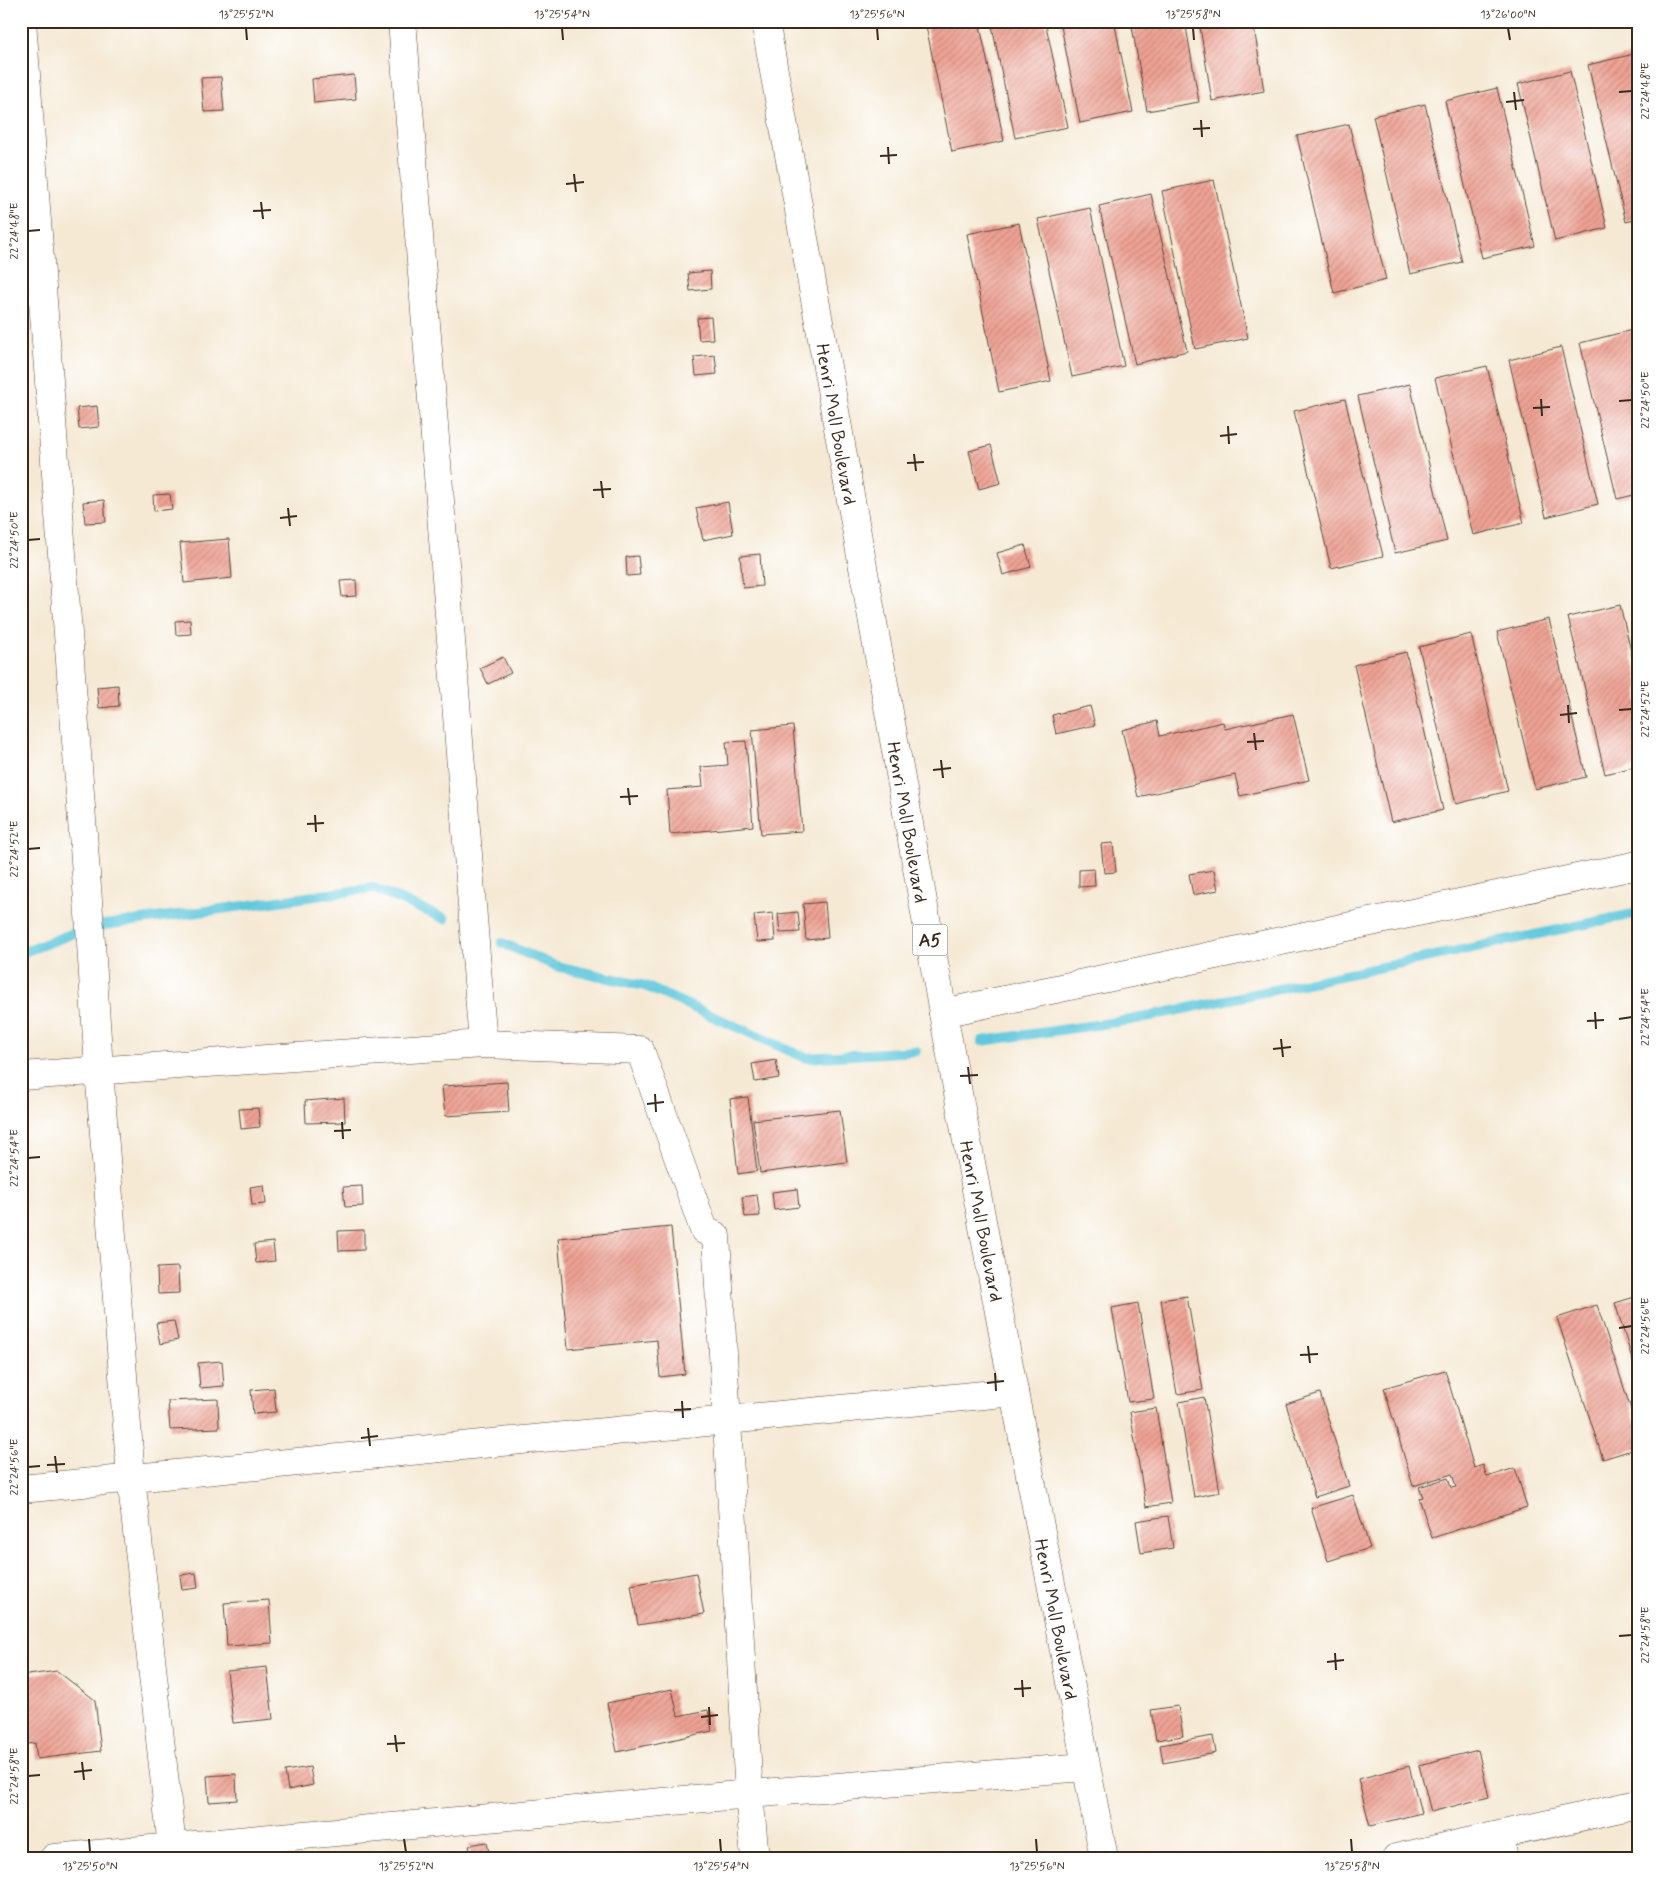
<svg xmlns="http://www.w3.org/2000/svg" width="1659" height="1879" font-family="Mynerve,sans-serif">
	<defs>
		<pattern id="building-hatch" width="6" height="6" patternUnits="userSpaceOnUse" patternTransform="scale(1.25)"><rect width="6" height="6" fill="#efa395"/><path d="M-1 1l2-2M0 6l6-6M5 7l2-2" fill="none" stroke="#c38579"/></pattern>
	</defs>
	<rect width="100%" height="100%" fill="#fff"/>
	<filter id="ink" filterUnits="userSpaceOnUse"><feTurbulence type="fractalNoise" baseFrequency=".02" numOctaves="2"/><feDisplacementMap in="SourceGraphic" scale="10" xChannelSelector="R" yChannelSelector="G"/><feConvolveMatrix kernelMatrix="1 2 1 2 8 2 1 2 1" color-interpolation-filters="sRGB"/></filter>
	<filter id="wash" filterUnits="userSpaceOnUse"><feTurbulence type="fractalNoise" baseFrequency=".0096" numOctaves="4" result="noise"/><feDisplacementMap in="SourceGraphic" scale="20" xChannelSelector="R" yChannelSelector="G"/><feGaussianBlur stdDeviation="1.12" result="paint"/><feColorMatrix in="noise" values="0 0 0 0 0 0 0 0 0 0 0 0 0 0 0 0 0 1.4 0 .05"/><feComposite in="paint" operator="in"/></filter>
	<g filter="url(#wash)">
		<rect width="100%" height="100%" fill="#f5e9d4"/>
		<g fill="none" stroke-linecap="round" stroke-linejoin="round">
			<!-- stream -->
			<path stroke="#60c7dc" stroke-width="10" d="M502 943 556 966 645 986 806 1058 916 1051
				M21 953 90 927 373 888 445 919
				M982 1041 1131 1020 1638 913"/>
		</g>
		<g id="blocks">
			<!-- building -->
			<path fill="url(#building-hatch)" d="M925 21H979L1004 141 952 152Z
				M991 21H1045L1068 127 1015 138Z
				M1060 21H1114L1133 112 1080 123Z
				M1131 21H1185L1199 102 1147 111Z
				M1199 21H1253L1264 91 1212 101Z
				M1638 53V219L1626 222 1588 65Z
				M1570 71 1607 228 1555 241 1518 84Z
				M354 75 356 99 314 103 312 79Z
				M221 77 224 111 204 112 201 78Z
				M1497 88 1535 246 1482 258 1445 101Z
				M1425 104 1462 262 1410 274 1373 116Z
				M1349 124 1386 280 1334 293 1297 136Z
				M1214 180 1248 338 1195 349 1162 191Z
				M1151 194 1187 351 1135 364 1099 206Z
				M1090 208 1124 366 1072 377 1038 219Z
				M1019 223 1051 381 999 392 967 234Z
				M710 271 711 289 690 291 688 273Z
				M711 317 713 339 699 340 697 318Z
				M1632 330 1638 355V494L1617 499 1580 343Z
				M1561 347 1598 504 1546 517 1509 360Z
				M715 355 717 374 696 376 694 357Z
				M1487 366 1524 523 1473 535 1435 378Z
				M1410 384 1447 541 1395 553 1358 396Z
				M1345 399 1383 556 1331 568 1294 411Z
				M97 406 99 427 79 429 77 408Z
				M991 445 1001 483 979 489 969 451Z
				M170 494 172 509 154 511 153 495Z
				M104 500 106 522 85 523 83 502Z
				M728 502 733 534 703 540 696 508Z
				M229 539 232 578 184 583 180 543Z
				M1025 545 1031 567 1003 575 997 553Z
				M760 554 762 586 743 588 740 556Z
				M638 556 640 575 627 576 626 557Z
				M356 580 357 596 342 597 340 581Z
				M1620 605 1638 681V766L1605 774 1568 617Z
				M1549 619 1586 777 1535 789 1497 632Z
				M190 620 191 634 176 635 175 621Z
				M1471 634 1508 791 1456 804 1419 647Z
				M1406 652 1443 810 1391 822 1354 665Z
				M503 657 511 673 488 684 480 668Z
				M118 685 119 706 99 708 97 687Z
				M1090 706 1095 725 1056 734 1052 715Z
				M1293 714 1309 780 1240 796 1235 775 1138 797 1122 730 1157 721 1160 736 1223 722 1225 729Z
				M793 726 802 831 761 834 752 730Z
				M746 741 753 826 670 834 667 790 703 787 701 767 728 765 726 742Z
				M1113 843 1116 872 1104 873 1101 844Z
				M1094 869 1095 886 1079 887V870Z
				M1214 870 1218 890 1193 895 1189 874Z
				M825 902 828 938 806 940 803 904Z
				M798 912 800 932 780 933 778 914Z
				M773 913 775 941 757 942 754 915Z
				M776 1060 779 1078 755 1082 752 1064Z
				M507 1082 509 1112 445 1116 442 1086Z
				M748 1097 757 1171 738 1174 730 1099Z
				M344 1098 345 1122 306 1123 305 1101Z
				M258 1108 260 1127 241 1129 239 1109Z
				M840 1110 847 1162 760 1173 753 1120Z
				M264 1185 266 1204 252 1205 250 1187Z
				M362 1186 363 1206 345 1207 343 1187Z
				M797 1189 799 1207 774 1210 772 1192Z
				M757 1195 760 1216 745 1217 742 1197Z
				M671 1227 685 1374 660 1377 657 1340 568 1349 558 1238Z
				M364 1230V1250L339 1251 338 1231Z
				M273 1242 275 1261 256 1263 254 1244Z
				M178 1267 179 1293 158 1294 157 1268Z
				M1187 1296 1203 1390 1177 1394 1161 1300Z
				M1638 1296V1375H1637L1615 1303Z
				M1138 1303 1154 1399 1128 1402 1112 1308Z
				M1597 1305 1638 1431V1448L1603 1459 1557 1318Z
				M174 1321 178 1340 160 1344 156 1323Z
				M222 1361 224 1386 200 1388 198 1363Z
				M1445 1370 1474 1468 1483 1465 1487 1477 1515 1468 1527 1507 1432 1538 1419 1498 1423 1497 1419 1487 1448 1478 1451 1488 1456 1487 1452 1474 1413 1486 1384 1388Z
				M274 1388 276 1412 253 1414 251 1390Z
				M1320 1393 1349 1486 1315 1497 1286 1404Z
				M1204 1397 1220 1492 1194 1497 1179 1402Z
				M218 1399 219 1428 170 1430 168 1401Z
				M1156 1408 1171 1503 1146 1507 1130 1412Z
				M1353 1495 1370 1548 1328 1561 1311 1508Z
				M1168 1516 1173 1548 1141 1553 1136 1521Z
				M196 1573 198 1588 182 1590 180 1575Z
				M696 1573 704 1614 638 1625 631 1585Z
				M269 1600 272 1643 227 1646 224 1603Z
				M267 1667 273 1719 233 1723 227 1671Z
				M57 1671 95 1700 101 1751 37 1759 35 1743 22 1745 21 1676Z
				M672 1689 678 1716 708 1710 712 1731 617 1752 607 1703Z
				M1178 1706 1183 1736 1156 1740 1151 1710Z
				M1213 1736 1216 1753 1163 1763 1160 1745Z
				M1478 1750 1489 1797 1431 1812 1419 1765Z
				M1409 1766 1421 1813 1370 1826 1358 1779Z
				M310 1767 313 1785 288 1790 285 1771Z
				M236 1774 237 1800 209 1802 207 1776Z
				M487 1842 490 1858H471L469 1845Z"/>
		</g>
	</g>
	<g filter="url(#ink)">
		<use href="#blocks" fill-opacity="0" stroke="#574739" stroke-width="1"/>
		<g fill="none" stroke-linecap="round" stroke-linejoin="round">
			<defs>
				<path id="minor" d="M22 21 90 927 99 1070 131 1477 172 1847
					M402 21 483 1044
					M943 1013 1638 865
					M21 1076 483 1044 640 1050 704 1230 716 1236 749 1794 755 1858
					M21 1489 1014 1392
					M1499 1835 1504 1858
					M54 1858 749 1794 1085 1767
					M1396 1858 1638 1804"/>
				<path id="highway" d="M765 21 943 1013 1014 1392 1104 1858"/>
			</defs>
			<!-- minor casing -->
			<use href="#minor" stroke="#574739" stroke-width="29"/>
			<!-- highway casing -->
			<use href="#highway" stroke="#574739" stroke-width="29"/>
			<!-- minor -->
			<use href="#minor" stroke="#fff" stroke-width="28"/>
			<!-- highway -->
			<use href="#highway" stroke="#fff" stroke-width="28"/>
		</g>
	</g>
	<!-- ticks -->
	<path fill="none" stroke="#3b2a1e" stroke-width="2" d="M246 28 247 40M562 28 563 40M877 28 878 40M1193 28 1194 40M1508 28 1510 40M1514 92 1516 110M1619 92 1632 91M1506 102 1524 100M1201 120 1202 137M1193 129 1210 128M888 147 889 164M880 156 897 155M574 174 576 192M566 184 584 182M261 202 263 219M253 211 271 210M28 231 40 230M1541 399 1542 416M1619 401 1632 400M1533 408 1550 407M1228 426 1229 444M1220 436 1237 434M914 454 916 471M907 463 924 462M601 481 603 498M593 490 611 489M288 508 290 526M280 518 297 516M28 540 40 539M1568 705 1569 723M1619 710 1632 709M1560 715 1577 713M1254 733 1256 750M1247 742 1264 741M941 760 943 778M933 770 951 768M628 788 630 805M620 797 638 796M315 815 316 832M307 824 324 823M28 849 40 848M1595 1012 1596 1029M1619 1019 1632 1017M1587 1021 1604 1020M1281 1039 1283 1057M1273 1049 1291 1047M968 1067 970 1084M960 1076 978 1075M655 1094 656 1112M647 1104 664 1102M342 1122 343 1139M334 1131 351 1130M28 1158 40 1157M1619 1328 1632 1326M1308 1346 1310 1363M1300 1355 1318 1354M995 1373 996 1391M987 1383 1004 1381M682 1401 683 1418M674 1410 691 1409M368 1428 370 1446M361 1438 378 1436M55 1456 57 1473M47 1465 65 1464M28 1467 40 1466M1619 1636 1632 1635M1335 1653 1336 1670M1327 1662 1344 1660M1022 1680 1023 1697M1014 1689 1031 1688M709 1707 710 1725M701 1717 718 1715M395 1735 397 1752M387 1744 405 1743M82 1762 84 1780M74 1772 92 1770M28 1776 40 1775M89 1839 90 1852M404 1839 406 1852M720 1839 721 1852M1036 1839 1037 1852M1351 1839 1352 1852"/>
	<g text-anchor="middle" stroke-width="4" stroke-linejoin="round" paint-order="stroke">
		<!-- shield labels -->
		<rect fill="#fff" stroke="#766a62" stroke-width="1" x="912.5" y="924.5" width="35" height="31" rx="4"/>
		<g font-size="18" font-weight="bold" fill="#3b2a1e">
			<text x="930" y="946">A5</text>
		</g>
		<!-- street labels -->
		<g font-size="19" fill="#3b2a1e" stroke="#fff">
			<text transform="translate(837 424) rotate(80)" y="7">Henri Moll Boulevard</text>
			<text transform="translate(908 822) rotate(80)" y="7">Henri Moll Boulevard</text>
			<text transform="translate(982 1221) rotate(79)" y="7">Henri Moll Boulevard</text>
			<text transform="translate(1057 1619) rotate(79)" y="7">Henri Moll Boulevard</text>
		</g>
	</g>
	<!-- margin -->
	<rect width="1659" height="1879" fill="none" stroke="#fff" stroke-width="55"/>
	<rect x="28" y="28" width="1604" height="1824" fill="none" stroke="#3b2a1e" stroke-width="2"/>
	<g font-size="12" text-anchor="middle" fill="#3b2a1e">
		<text x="246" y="18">13°25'52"N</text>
		<text x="562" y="18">13°25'54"N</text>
		<text x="877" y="18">13°25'56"N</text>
		<text x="1193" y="18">13°25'58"N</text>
		<text x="1508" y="18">13°26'00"N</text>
		<text transform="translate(1645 91) rotate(-90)" y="4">22°24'48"E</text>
		<text transform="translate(14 231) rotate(-90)" y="4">22°24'48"E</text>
		<text transform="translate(1645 400) rotate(-90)" y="4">22°24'50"E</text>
		<text transform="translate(14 540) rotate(-90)" y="4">22°24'50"E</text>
		<text transform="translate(1645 709) rotate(-90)" y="4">22°24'52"E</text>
		<text transform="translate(14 849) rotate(-90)" y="4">22°24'52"E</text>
		<text transform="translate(1645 1017) rotate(-90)" y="4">22°24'54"E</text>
		<text transform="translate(14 1158) rotate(-90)" y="4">22°24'54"E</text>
		<text transform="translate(1645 1326) rotate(-90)" y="4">22°24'56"E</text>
		<text transform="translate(14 1467) rotate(-90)" y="4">22°24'56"E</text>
		<text transform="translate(1645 1635) rotate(-90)" y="4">22°24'58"E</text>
		<text transform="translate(14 1776) rotate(-90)" y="4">22°24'58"E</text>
		<text x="90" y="1870">13°25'50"N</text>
		<text x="406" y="1870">13°25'52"N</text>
		<text x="721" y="1870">13°25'54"N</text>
		<text x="1037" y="1870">13°25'56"N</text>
		<text x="1352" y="1870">13°25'58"N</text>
	</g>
</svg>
